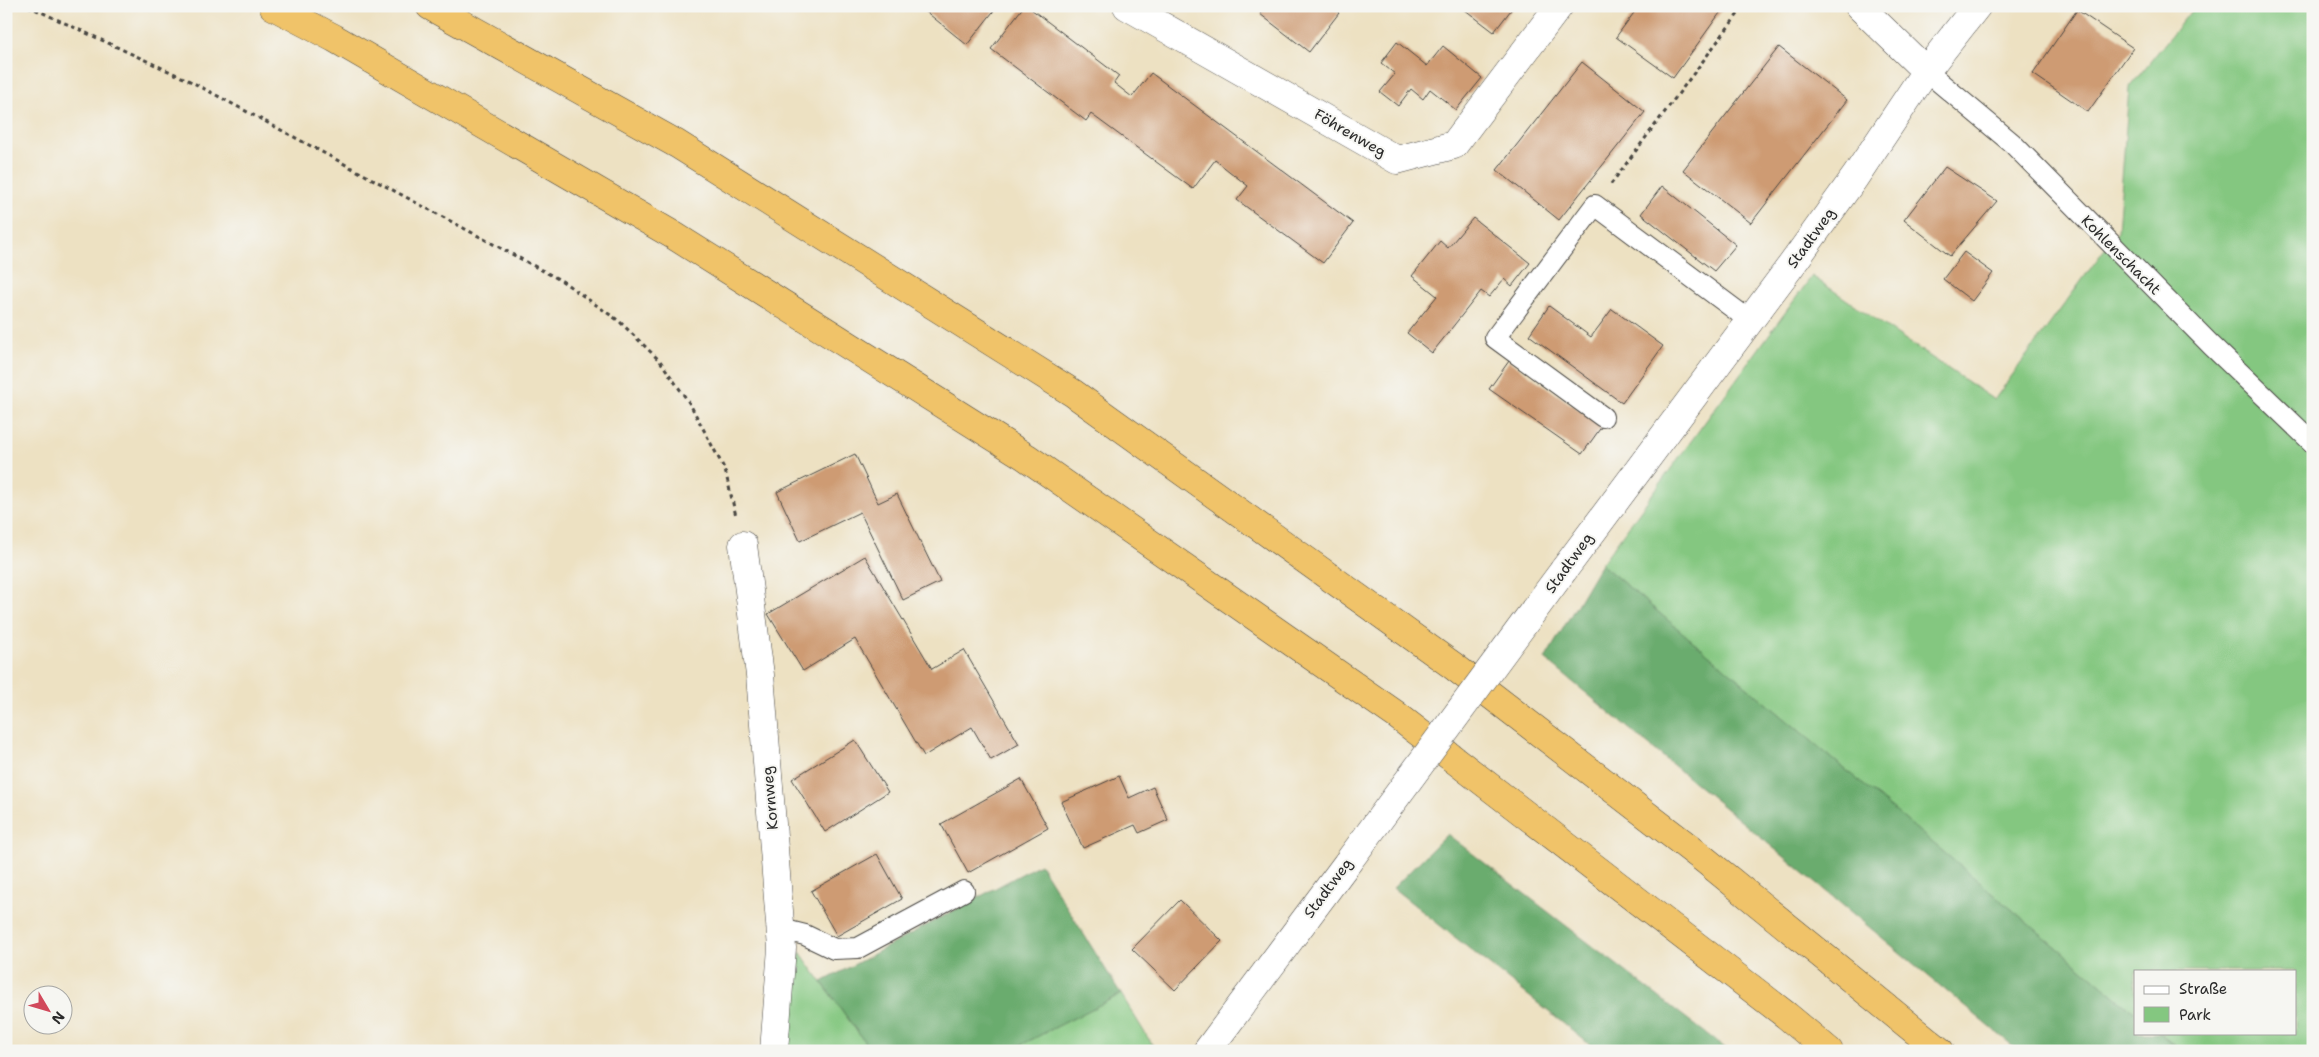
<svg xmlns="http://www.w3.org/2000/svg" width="2319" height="1057" font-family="'Shantell Sans',sans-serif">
	<rect width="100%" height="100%" fill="#f6f6f2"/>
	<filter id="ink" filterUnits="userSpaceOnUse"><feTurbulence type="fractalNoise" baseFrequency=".02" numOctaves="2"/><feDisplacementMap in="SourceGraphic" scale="10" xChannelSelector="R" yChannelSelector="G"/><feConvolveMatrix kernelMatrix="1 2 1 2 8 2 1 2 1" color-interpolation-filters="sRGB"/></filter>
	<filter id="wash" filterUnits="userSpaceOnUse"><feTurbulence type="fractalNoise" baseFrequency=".0096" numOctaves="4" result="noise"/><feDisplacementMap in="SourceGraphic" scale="20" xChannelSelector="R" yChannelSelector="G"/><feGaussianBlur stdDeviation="1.12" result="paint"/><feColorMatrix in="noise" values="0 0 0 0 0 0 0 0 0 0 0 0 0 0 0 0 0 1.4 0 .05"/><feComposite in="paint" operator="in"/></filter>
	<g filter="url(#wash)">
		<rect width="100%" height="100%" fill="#ede1c2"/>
		<!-- green -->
		<path fill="#84c780" stroke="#587956" d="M2195 6H2313V1051H2180L2160 1033H2295V971H2135V1013L1601 564 1812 276 1994 400 2118 231 2129 88Z
			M800 952 871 1051H786Z
			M1121 994 1156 1051H1009Z"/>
		<!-- forest -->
		<path fill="#6bac6e" stroke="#4b6c4c" d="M1601 564 2135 1013V1033H2160L2180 1051H2019L1545 659Z
			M1447 834 1729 1051H1598L1393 888Z
			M1040 864 1121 994 1009 1051H871L822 982Z"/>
		<g id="blocks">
			<!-- building -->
			<path fill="#ce9b73" d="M919 6H994L996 8 967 45Z
				M1024 6H1027L1119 76 1114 83 1132 97 1151 73 1353 223 1323 263 1237 200 1248 186 1215 160 1193 189 1091 114 1086 121 991 49Z
				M1266 6H1331L1339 13 1309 52 1260 14Z
				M1460 6H1514L1494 32Z
				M1639 6H1725L1673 78 1616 37Z
				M2077 10 2133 48 2088 112 2033 74Z
				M1397 42 1427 66 1443 46 1482 78 1456 110 1430 89 1423 99 1411 89 1398 106 1380 92 1395 74 1381 63Z
				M1779 47 1847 100 1751 223 1683 170Z
				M1582 62 1645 112 1559 220 1497 170Z
				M1945 167 1997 201 1950 256 1904 220Z
				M1662 186 1736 245 1714 271 1641 214Z
				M1473 218 1530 263 1512 286 1504 279 1489 297 1481 291 1432 353 1407 333 1437 296 1412 276 1440 241 1448 248Z
				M1964 252 1993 273 1972 301 1943 279Z
				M1549 306 1591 337 1612 309 1663 346 1622 403 1529 335Z
				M1509 361 1602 426 1582 454 1489 389Z
				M855 454 878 503 897 494 940 582 903 600 860 512 800 541 777 492Z
				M865 556 932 669 964 650 1019 744 991 760 972 727 924 756 855 639 803 671 768 614Z
				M855 740 888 792 825 832 792 779Z
				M1119 776 1129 798 1153 787 1168 820 1139 833 1135 825 1083 848 1061 802Z
				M1021 779 1048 828 968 873 941 824Z
				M877 854 902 899 837 936 811 891Z
				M1180 900 1222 941 1175 990 1132 949Z"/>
		</g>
	</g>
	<g filter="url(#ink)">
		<use href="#blocks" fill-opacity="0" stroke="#484642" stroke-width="1"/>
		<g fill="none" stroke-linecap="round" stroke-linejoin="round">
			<defs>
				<path id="service" d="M1926 71 2012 143 2211 345 2313 443
					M1603 417 1495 338 1595 205 1749 320
					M781 929 805 935 834 949 858 948 964 891"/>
				<path id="minor" d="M1127 6 1397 160 1454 145 1559 6
					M1926 71 1977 6
					M743 545 760 675 782 948 774 1051"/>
				<path id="tertiary" d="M1563 571 1793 263 1855 177 1926 71 1859 6
					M1207 1051 1348 862"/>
				<path id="motorway" d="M273 6 334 38 673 235 1026 457 1395 714 1786 1015 1829 1051
					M430 6 677 144 1073 393 1452 665 1705 860 1940 1051"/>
			</defs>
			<!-- service casing -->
			<use href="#service" stroke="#484642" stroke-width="22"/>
			<!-- minor casing -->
			<use href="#minor" stroke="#484642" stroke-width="29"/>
			<!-- tertiary casing -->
			<use href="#tertiary" stroke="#484642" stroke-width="29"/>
			<!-- motorway casing -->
			<use href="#motorway" stroke="#484642" stroke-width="29"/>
			<!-- path -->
			<path stroke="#484642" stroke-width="3" stroke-dasharray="4 4" stroke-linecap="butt" d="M28 6 188 80 562 281 619 321 660 361 690 404 725 470 736 516
				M1611 184 1744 6"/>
			<!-- service -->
			<use href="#service" stroke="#fff" stroke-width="20"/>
			<!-- minor -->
			<use href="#minor" stroke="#fff" stroke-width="28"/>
			<!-- tertiary -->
			<use href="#tertiary" stroke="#fff" stroke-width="28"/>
			<!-- motorway -->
			<use href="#motorway" stroke="#f0c369" stroke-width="28"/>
			<defs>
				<path id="tertiary-bridge" d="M1348 862 1563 571"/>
			</defs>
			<!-- tertiary-bridge casing -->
			<use href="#tertiary-bridge" stroke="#484642" stroke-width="29" stroke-linecap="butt"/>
			<!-- tertiary-bridge -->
			<use href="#tertiary-bridge" stroke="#fff" stroke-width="28"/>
		</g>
	</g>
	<g text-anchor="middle" stroke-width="4" stroke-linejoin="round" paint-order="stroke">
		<!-- street labels -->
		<g font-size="15" fill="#2b2b2b" stroke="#f6f6f2">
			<text transform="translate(1350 133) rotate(30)" y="5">Föhrenweg</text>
			<text transform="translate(1811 238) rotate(-54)" y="5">Stadtweg</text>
			<text transform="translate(2121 255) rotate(45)" y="5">Kohlenschacht</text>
			<text transform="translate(1569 563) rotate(-54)" y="5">Stadtweg</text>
			<text transform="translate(770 798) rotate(-95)" y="5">Kornweg</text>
			<text transform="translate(1328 888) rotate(-53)" y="5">Stadtweg</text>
		</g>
	</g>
	<!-- margin -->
	<rect width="2319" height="1057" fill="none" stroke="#f6f6f2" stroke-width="25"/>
	<!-- legend -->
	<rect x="2134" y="970" width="162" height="65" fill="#f6f6f2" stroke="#a5a5a2"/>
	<rect x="2144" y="986" width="25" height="8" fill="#ffffff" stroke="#a5a5a2"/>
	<text x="2179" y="994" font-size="15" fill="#2b2b2b">Straße</text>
	<rect x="2144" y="1007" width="25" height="15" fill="#84c780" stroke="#a5a5a2"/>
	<text x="2179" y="1020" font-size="15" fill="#2b2b2b">Park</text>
	<!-- north arrow -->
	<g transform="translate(48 1010) rotate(128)"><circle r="24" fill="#f6f6f2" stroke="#a5a5a2"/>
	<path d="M0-4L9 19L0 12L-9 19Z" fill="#d1495b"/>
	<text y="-8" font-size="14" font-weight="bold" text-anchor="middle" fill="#2b2b2b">N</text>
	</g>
</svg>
